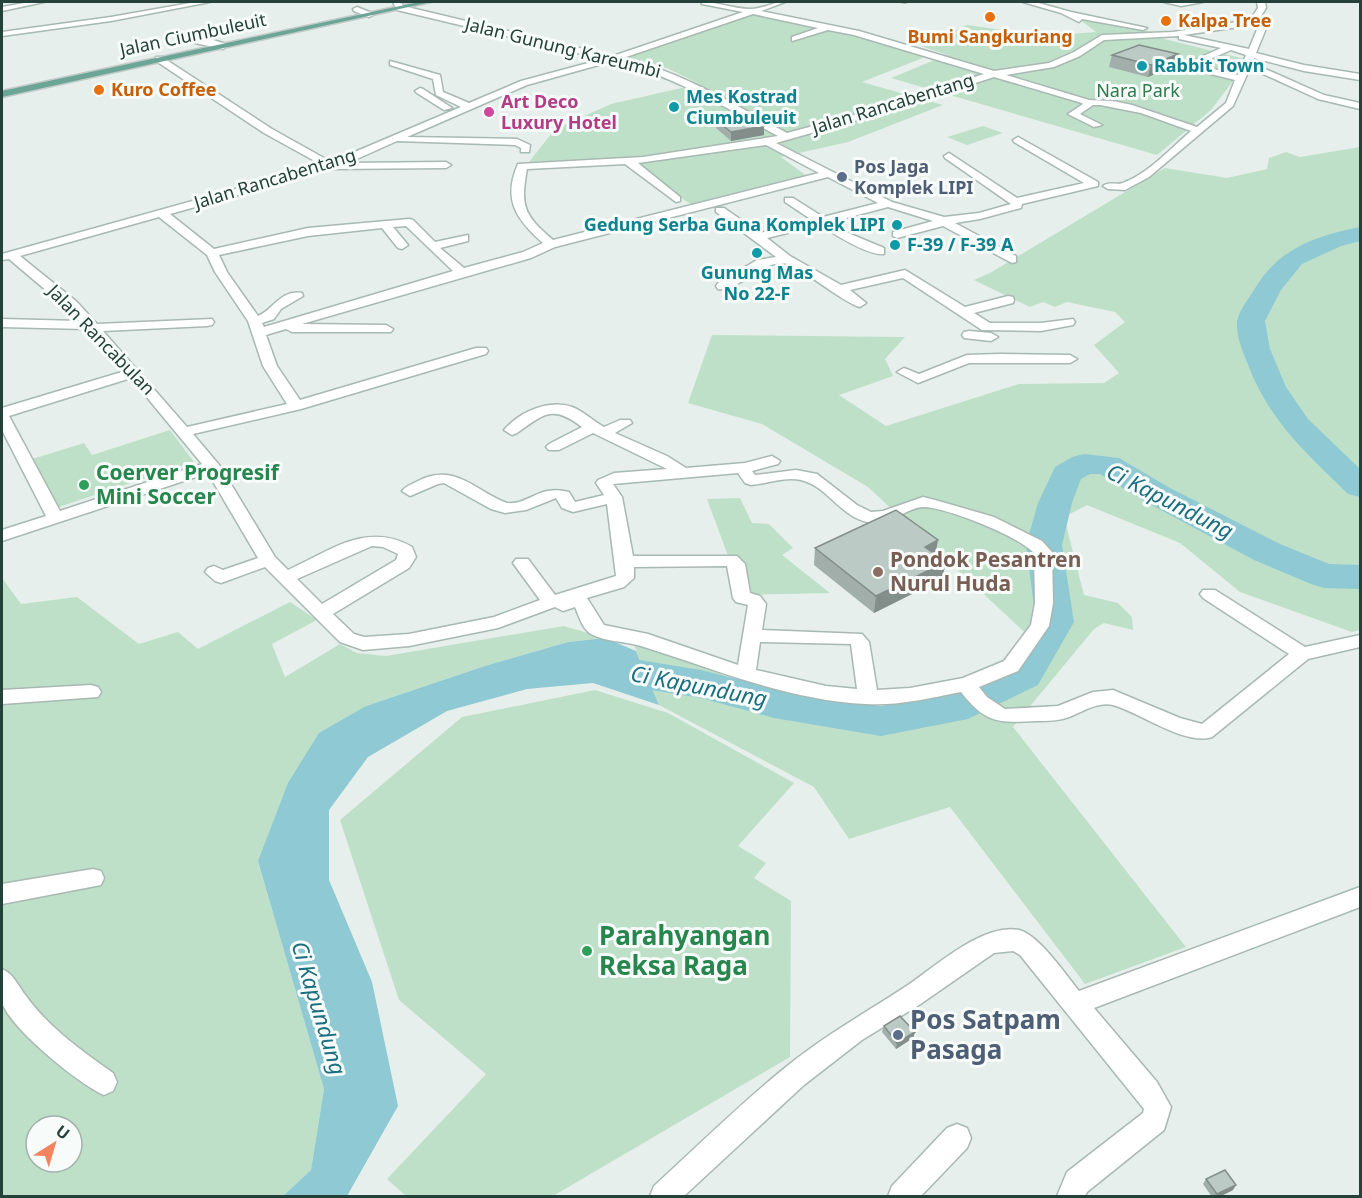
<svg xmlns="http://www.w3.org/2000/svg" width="1362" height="1198" font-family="'Noto Sans',sans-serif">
	<rect width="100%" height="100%" fill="#e6efeb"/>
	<!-- green -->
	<path fill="#bfe0c8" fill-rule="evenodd" d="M753 13 851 34 925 57 862 82 943 105 848 142 781 157 808 177 692 205 620 158 529 162 555 129 611 104 699 84 667 68 626 58Z
		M1075 16 1163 34 1148 35 1249 60 1211 110 1157 155 891 78 947 55 921 46 967 25 1045 36 1096 32Z
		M983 126 1003 133 967 145 947 137Z
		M1360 147V630L1352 632 1240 592 1180 543 1087 505 1064 517 1084 595 1118 603 1132 617 1133 630 1104 623 1094 629 1013 727 1186 947 1085 984 950 807 849 839 814 787 659 705 631 638 726 676 842 709H929L995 683 1033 640 868 487 762 424 688 403 712 335 905 337 885 359 893 376 839 395 886 426 1019 384 1104 383 1119 373 1094 345 1125 322 1115 312 1067 302 1055 307 1043 302 1030 307 974 280 990 273 1165 168 1227 178 1267 169 1269 158 1286 152 1300 157Z
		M170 430 194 462 56 508 29 460 84 443 92 455Z
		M740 498 752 523 769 524 793 548 782 555 830 593 743 595 741 576 727 553 707 499Z
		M2 578 21 604 77 597 139 644 178 632 198 649 290 602 317 620 272 644 285 677 340 644 357 653 386 656 564 626 605 638 568 642 485 666 366 706 258 861 324 1089 311 1170 283 1196H2ZM36 1126H72V1162H36Z
		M595 690 668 713 794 783 738 846 766 863 754 878 791 901 790 1057 553 1196H406L387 1179 486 1074 399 1000 340 820 462 717Z"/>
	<!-- water -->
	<path fill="#8ec9d4" d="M605 638 636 651 659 705 593 683 527 689 447 711 368 757 329 810V880L372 982 398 1106 347 1196H283L311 1170 324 1089 258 861 288 783 319 733 366 706 485 666 568 642Z"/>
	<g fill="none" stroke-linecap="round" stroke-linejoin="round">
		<!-- river -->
		<path fill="#8ec9d4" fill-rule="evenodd" d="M1360 227V241L1341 246 1302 264 1281 290 1265 321 1270 349 1286 387 1308 419 1360 469V497L1348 494C1304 451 1269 421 1247 362 1242 351 1236 334 1237 322 1238 312 1249 298 1254 290 1278 248 1316 236 1360 227Z
			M1084 454 1119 458 1170 488 1280 544 1329 564 1360 565V589L1324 588 1311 584 1254 560 1146 502 1100 474H1090L1081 479 1072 503 1062 545 1074 622 1038 685 968 719 881 736 774 718 701 698 596 681 582 677 576 667 582 657 596 653 701 670 774 688 881 706 945 694 1010 665 1036 622 1026 545 1038 503 1055 467 1072 457Z"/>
		<defs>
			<path id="minor" d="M30 2H44L2 11V7Z
				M196 2H210L111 21 2 36V32L111 17Z
				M393 2H401L403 6 613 56 743 12 702 4 701 2C718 2 734 9 751 9 762 9 773 2 785 2L761 11 859 31 994 71 1049 63 1074 52 1102 35 1173 32 1250 20 1258 8 1257 2H1265L1266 8 1258 21 1267 26 1256 53 1304 65 1360 74V80L1304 71 1254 58 1252 63 1324 95 1360 103V109L1318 99 1250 68 1233 106 1149 177 1125 190 1108 189 1103 186C1109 181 1118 186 1125 182 1150 172 1171 148 1191 131L1141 113 1100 105H1093L1080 114 1102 125 1094 127 1068 114 1083 104 1082 103 994 77 875 115 776 143 892 202 944 217 979 213 1011 204 945 158 944 156 949 153 1017 198 1084 183 1014 142 1013 140 1018 137 1098 182V186L1022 204 1021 208 980 219 955 223 1016 256V262L1012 263 943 226 897 238 893 236V232L933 221 888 207 831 222 848 233 884 248V254C868 256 834 234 820 225L767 238 790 256 841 285 905 270 965 307 1008 296 1013 297 1014 300 1013 303 974 313 990 323H1041L1073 319 1075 322 1073 325 1041 331 982 330 903 278 850 290 866 303 860 307C841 302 799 264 782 263 759 263 735 293 718 289L716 286 718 283 757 260 776 257 716 212V208H724L760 233 812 220 785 202V198H793L823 217 878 203 828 177 555 247 531 258 302 324 386 325 393 329 391 332H292L286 329 266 335 277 366 300 400 476 348H486L488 351 486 354 301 409 193 434 220 466 275 557 288 570C330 551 367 521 412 547L416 557 409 568 333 614 354 634 364 637 409 634 494 617 540 600 513 563 516 559H528L555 595 616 576 607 504 573 512 562 508 556 498 526 510 505 513 491 509 444 483 438 484 410 496 402 491C406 486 412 484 418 481 455 462 475 491 507 503 530 505 538 484 569 492L575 502 604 495 596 483 598 480 614 473 667 469 593 433 559 450H549L546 447 549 444 582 427C553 405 545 413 517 433L512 435 504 430C519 412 549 399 572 407 583 411 593 421 604 427L620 420H630L632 423 615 433 667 456 686 468 745 463 772 456 780 461 778 464 752 471 755 475 796 470 817 474 857 505 871 512 883 511 923 497 935 500 994 517 1042 541 1052 552 1053 603 1049 626 1018 671 979 687 987 697 1005 709 1058 706 1093 692 1113 690 1180 718 1202 724 1289 654 1203 598 1200 594 1203 590H1215L1305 647 1360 635V647L1308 659 1212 737C1185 746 1139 712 1113 705 1098 701 1082 712 1069 717 1059 721 1048 721 1037 721 999 723 986 724 961 692 930 698 898 706 866 704 787 700 715 669 641 646 625 641 605 642 591 634 583 630 579 616 575 607L563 611 555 607 498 628 409 646 363 650 340 642 265 567 221 583 215 581 205 572 208 568 214 566 223 570 258 558 208 473 2 541V530L46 516 2 430V408L125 371 86 329 2 327V319L79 321 67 308 9 259 2 260V254L322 165 264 133 156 61V57H162L272 129 331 162 461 107 436 95 433 79 390 65V61L440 75 443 92 469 103 521 81 603 59 397 10ZM753 14 818 28 792 37V41L828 30 854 35 984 74 869 111 787 133C735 105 682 72 623 58ZM1252 25 1258 27 1249 49 1184 35ZM1179 36V39L1221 48 1186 64V68L1235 80 1226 103 1197 127 1132 105 1113 101 1089 100 1006 75 1054 67 1080 56 1104 40ZM1231 50 1246 55 1238 75 1197 65ZM613 61C672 75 725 107 778 136L643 157 518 164C502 200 517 220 543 243L523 252 464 268 440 248 468 241V235L435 242 413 220 409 219 308 228 214 249 170 214 331 169 446 168 451 165 446 162 348 163 397 141 515 145 521 148V152H529L530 145 517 139 407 137 527 85ZM766 145 819 173 553 240C524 215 520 207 527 169L625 164 676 202 680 201V197L638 163ZM159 217 207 255 215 272 248 321 263 366 287 404 187 427 103 331 207 326 212 325 214 322 212 319 97 324 77 302 20 256ZM406 226 453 271 264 327 262 323 274 319 281 309 303 296 302 293C281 289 272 311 258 316L227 272 219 255 308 236 382 228 398 248 402 249 408 245 393 227ZM131 378 202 464 60 511 9 416ZM738 473 745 483 751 485C767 484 785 476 801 480 827 486 840 516 867 522 891 527 906 507 924 507 948 508 1018 536 1034 553L1035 603 1031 625 1004 661 963 678 910 688 877 690 869 642 862 634 762 630 766 604 760 596 750 593 745 564 737 556H633L622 497 613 484ZM372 546 383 547 398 554 396 560 322 604 297 579ZM727 566 733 598 736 602 748 605 738 665 648 634 604 625 587 598 624 587 634 578V567ZM760 642 851 644 857 689 826 686 756 670Z
				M1023 2H1035L1071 12 1147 28 1143 30 1082 19 1079 22 1061 13Z
				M1164 2H1203L1181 6Z
				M357 7 372 13 373 15 369 17 354 11 353 9Z
				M210 39 226 44 227 46 223 49 195 43Z
				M420 88 423 89 452 108 444 110 417 93 415 91Z
				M969 331 991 333 998 337 991 341 964 338 962 335 964 332Z
				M1000 354 1070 355 1077 359 1070 363H969L918 383 897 372 904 368 919 374 967 355Z
				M91 685 98 687 101 692 98 697 2 704V690Z
				M93 869 101 871 104 878 101 885 2 904V884Z
				M1360 887V907L1094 1008 1157 1082 1171 1107 1164 1130 1087 1192 1085 1196H1057L1067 1172 1143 1113 1144 1109 1020 955 1013 951 994 953 919 1005 862 1040 804 1085 684 1196H650L654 1186C698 1146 740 1104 786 1067 825 1035 869 1011 911 983 938 964 984 923 1019 930 1039 935 1066 975 1079 991Z
				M2 969C14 974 18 986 26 996 49 1028 82 1051 113 1073L117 1082 113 1091 104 1095C81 1086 6 1025 2 1001 0 992 1 978 2 969Z
				M957 1124 967 1128 971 1138 967 1148 921 1196H888L892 1186 947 1128Z"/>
			<path id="major" d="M419 2H431L2 97V91Z"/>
		</defs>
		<!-- minor casing -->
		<use href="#minor" stroke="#a8b8b2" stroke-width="3"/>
		<!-- major casing -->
		<use href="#major" stroke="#c2cac8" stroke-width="3"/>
		<!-- minor -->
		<use href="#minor" fill="#fff" fill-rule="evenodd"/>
		<!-- major -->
		<use href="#major" fill="#6aa596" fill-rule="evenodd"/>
	</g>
	<!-- wall -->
	<path fill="#a1aea9" d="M894 2H910L905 4Z
		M1112 55 1175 66 1148 77 1109 67Z
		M716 120 764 135 731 141 716 128Z
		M815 548 935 554 946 562 942 579 874 613 814 565Z
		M884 1026 915 1032 913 1038 896 1049 882 1032Z
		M1206 1179 1233 1190 1219 1197H1212L1203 1184Z"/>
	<!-- shaded-wall -->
	<path fill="#838d89" d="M1178 54 1175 66 1148 77 1151 65Z
		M764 126V135L731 141V132Z
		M938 540 935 557 925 547Z
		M946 562 942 579 874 613 876 596Z
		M915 1032 913 1038 896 1049 897 1043Z
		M1236 1185 1233 1190 1219 1197H1215L1217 1194Z"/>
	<!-- building -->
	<path fill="#bbcac4" stroke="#838d89" stroke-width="1.5" d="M1139 45 1178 54 1151 65 1112 55Z
		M736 112 764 126 731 132 716 120Z
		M896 510 938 540 925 547 946 562 876 596 815 548Z
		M900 1016 915 1032 897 1043 884 1026Z
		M1225 1170 1236 1185 1217 1194 1206 1179Z"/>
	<!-- markers -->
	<g fill="#e8710a" stroke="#f7fbf9" stroke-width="2">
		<circle cx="990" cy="17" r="6"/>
		<circle cx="1166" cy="21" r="6"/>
		<circle cx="99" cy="90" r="6"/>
	</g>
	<g fill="#0f9aa8" stroke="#f7fbf9" stroke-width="2">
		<circle cx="1142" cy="66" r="6"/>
		<circle cx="674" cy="107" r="6"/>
		<circle cx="897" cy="225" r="6"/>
		<circle cx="895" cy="245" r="6"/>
		<circle cx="757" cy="253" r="6"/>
	</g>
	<circle fill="#d1479c" stroke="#f7fbf9" stroke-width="2" cx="489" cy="112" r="6"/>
	<g fill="#5c6f8a" stroke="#f7fbf9" stroke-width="2">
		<circle cx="842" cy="177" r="6"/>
		<circle cx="898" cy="1035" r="6"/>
	</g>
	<g fill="#2e9e5b" stroke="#f7fbf9" stroke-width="2">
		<circle cx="84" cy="485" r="6"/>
		<circle cx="587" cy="951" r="6"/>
	</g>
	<circle fill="#8d6e63" stroke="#f7fbf9" stroke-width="2" cx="878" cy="572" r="6"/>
	<g text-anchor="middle" stroke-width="6" stroke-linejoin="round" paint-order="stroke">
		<!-- far-food labels -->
		<g font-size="18" font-weight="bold" fill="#c56008" stroke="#f7fbf9" text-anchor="start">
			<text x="1178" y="27">Kalpa Tree</text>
			<text x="990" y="43" text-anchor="middle">Bumi Sangkuriang</text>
			<text x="111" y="96">Kuro Coffee</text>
		</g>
		<!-- far-street labels -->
		<g font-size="18" fill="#24423a" stroke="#f7fbf9">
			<text transform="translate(193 35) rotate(-12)" y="6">Jalan Ciumbuleuit</text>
			<text transform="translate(563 48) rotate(14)" y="6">Jalan Gunung Kareumbi</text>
			<text transform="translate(893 104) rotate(-17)" y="6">Jalan Rancabentang</text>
			<text transform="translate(275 179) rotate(-17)" y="6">Jalan Rancabentang</text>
			<text transform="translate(101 340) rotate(46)" y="6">Jalan Rancabulan</text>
		</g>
		<!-- far-culture labels -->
		<g font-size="18" font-weight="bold" fill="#0d838f" stroke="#f7fbf9" text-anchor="start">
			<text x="1154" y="72">Rabbit Town</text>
			<text x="686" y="103">Mes Kostrad<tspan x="686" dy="21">Ciumbuleuit</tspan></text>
			<text x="885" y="231" text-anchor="end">Gedung Serba Guna Komplek LIPI</text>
			<text x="907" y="251">F-39 / F-39 A</text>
			<text x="757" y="279" text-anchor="middle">Gunung Mas<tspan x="757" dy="21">No 22-F</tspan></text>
		</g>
		<!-- far-park labels -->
		<g font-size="18" fill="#2d7a4b" stroke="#f7fbf9">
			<text x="1138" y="97">Nara Park</text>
		</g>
		<!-- far-hotel labels -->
		<g font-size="18" font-weight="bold" fill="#b23c85" stroke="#f7fbf9" text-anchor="start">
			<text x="501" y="108">Art Deco<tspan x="501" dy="21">Luxury Hotel</tspan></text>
		</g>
		<!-- far-service labels -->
		<g font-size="18" font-weight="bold" fill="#4e5e75" stroke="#f7fbf9" text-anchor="start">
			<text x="854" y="173">Pos Jaga<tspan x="854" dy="21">Komplek LIPI</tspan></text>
		</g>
		<!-- leisure labels -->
		<g font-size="21" font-weight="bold" fill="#27864d" stroke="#f7fbf9" text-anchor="start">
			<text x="96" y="480">Coerver Progresif<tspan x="96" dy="24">Mini Soccer</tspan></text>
		</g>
		<!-- education labels -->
		<g font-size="21" font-weight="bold" fill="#785e54" stroke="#f7fbf9" text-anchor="start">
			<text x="890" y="567">Pondok Pesantren<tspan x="890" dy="24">Nurul Huda</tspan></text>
		</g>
		<!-- water labels -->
		<g font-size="22" font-style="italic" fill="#1c6f80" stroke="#f7fbf9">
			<text transform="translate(1170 501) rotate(27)" y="8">Ci Kapundung</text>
			<text transform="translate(699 686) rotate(11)" y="8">Ci Kapundung</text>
			<text transform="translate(319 1008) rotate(73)" y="8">Ci Kapundung</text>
		</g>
		<!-- near-leisure labels -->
		<g font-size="26" font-weight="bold" fill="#27864d" stroke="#f7fbf9" text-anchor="start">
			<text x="599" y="945">Parahyangan<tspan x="599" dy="30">Reksa Raga</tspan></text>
		</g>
		<!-- near-service labels -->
		<g font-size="26" font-weight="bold" fill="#4e5e75" stroke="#f7fbf9" text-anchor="start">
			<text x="910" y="1029">Pos Satpam<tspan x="910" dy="30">Pasaga</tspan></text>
		</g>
	</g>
	<!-- border -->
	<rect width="1362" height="1198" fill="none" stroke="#24423a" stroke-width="6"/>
	<!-- north arrow -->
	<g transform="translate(54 1144) rotate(37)"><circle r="28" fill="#f7fbf9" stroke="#a3b1ad" stroke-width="1.5"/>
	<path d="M0-4.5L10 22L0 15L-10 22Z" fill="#f4845f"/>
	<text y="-9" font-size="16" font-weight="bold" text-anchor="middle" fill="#24423a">U</text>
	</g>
</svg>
